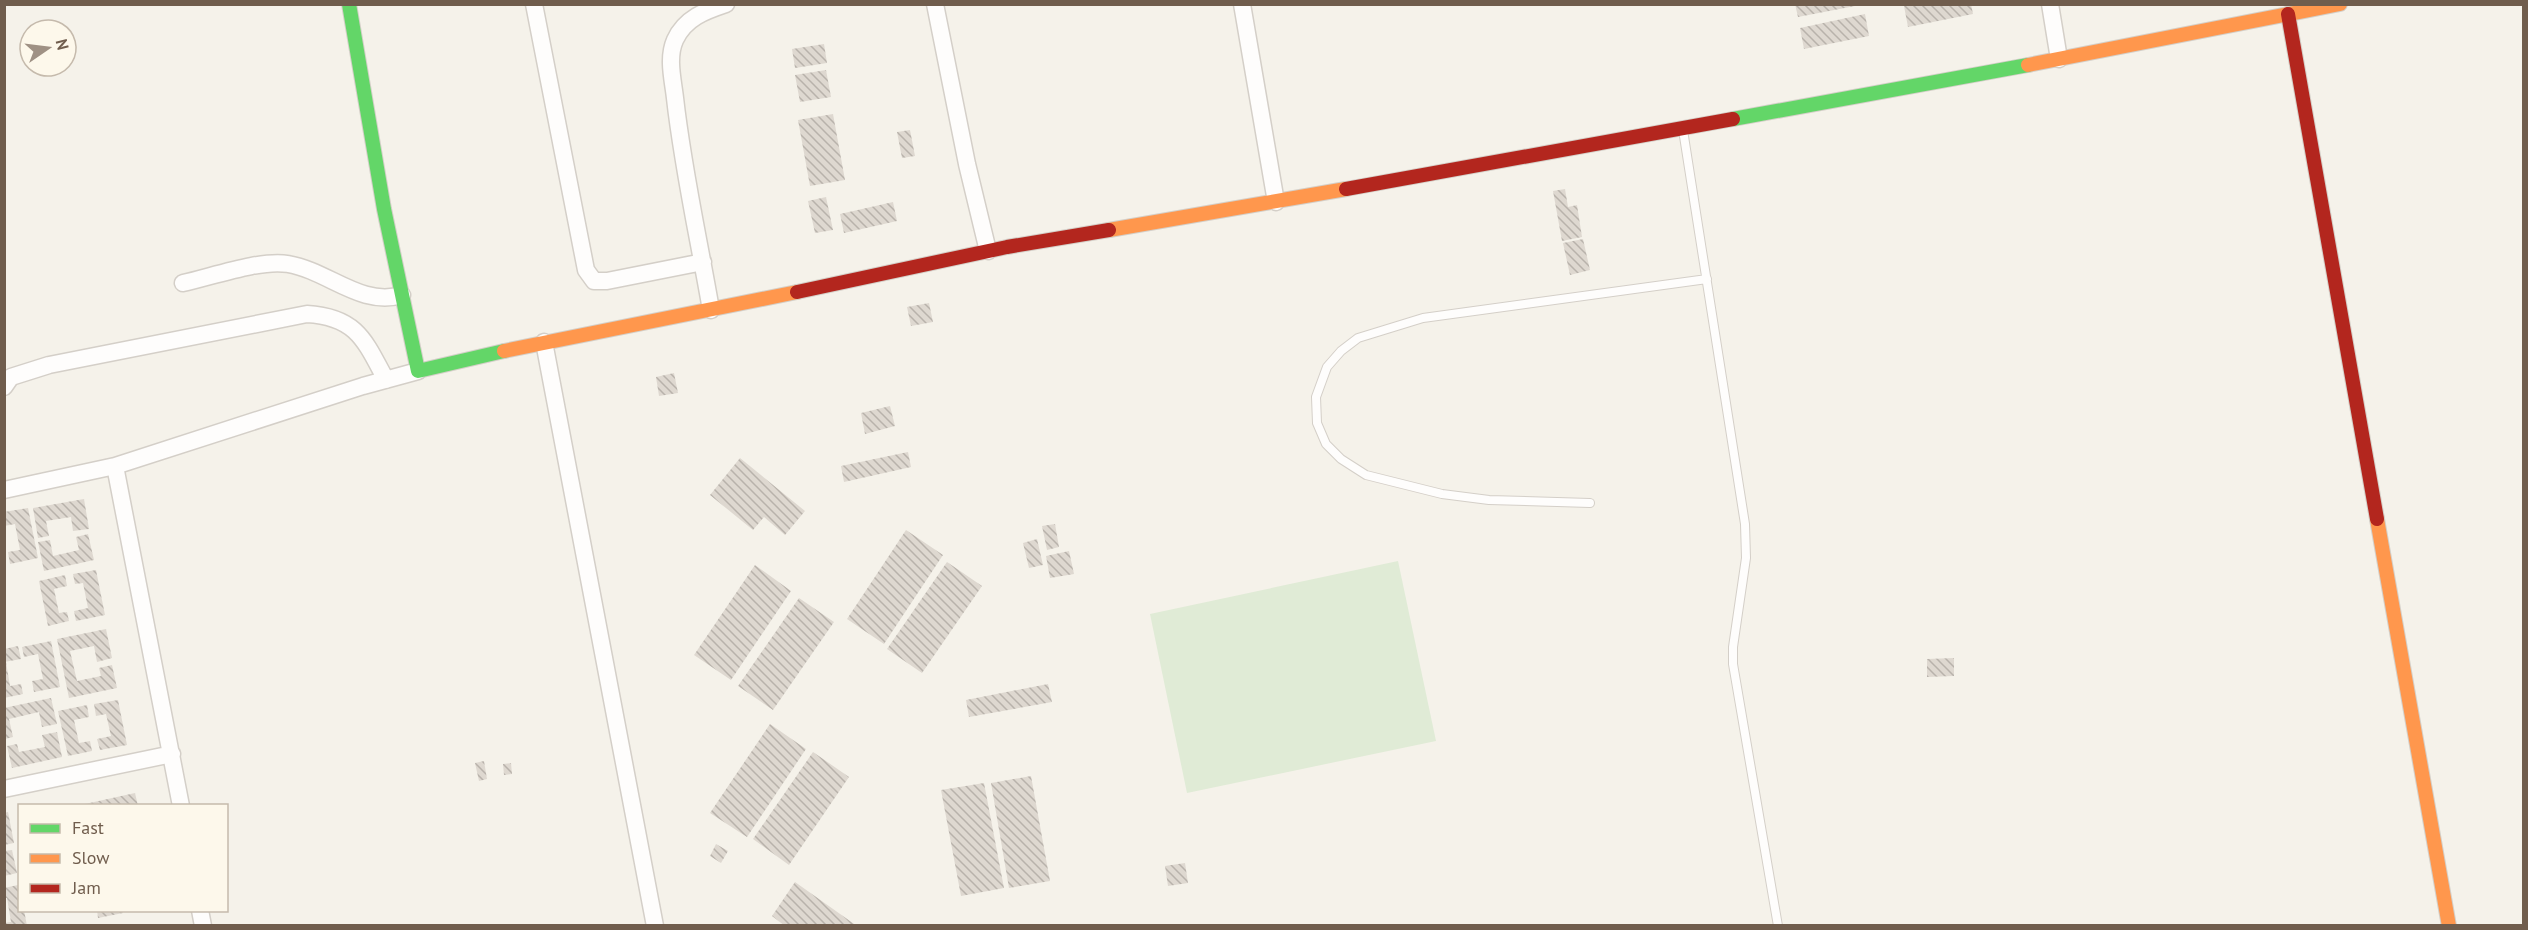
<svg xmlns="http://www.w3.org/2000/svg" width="2528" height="930" font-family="'PT Sans',sans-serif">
	<defs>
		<pattern id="building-back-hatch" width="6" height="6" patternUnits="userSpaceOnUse" patternTransform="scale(1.5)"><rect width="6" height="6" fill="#ded8d0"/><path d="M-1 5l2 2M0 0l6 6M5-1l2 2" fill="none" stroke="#b8b2ab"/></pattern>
	</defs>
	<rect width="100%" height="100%" fill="#f5f2ea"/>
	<!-- green -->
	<path fill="#e0ebd6" d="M1398 561 1436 741 1187 793 1150 614Z"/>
	<!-- building -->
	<path fill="url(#building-back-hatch)" d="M1795 4H1855V6L1798 17Z
		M1910 4H1971L1973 14 1908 27 1904 6Z
		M1865 14 1869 36 1804 49 1800 28Z
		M824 44 827 63 795 68 792 49Z
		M826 70 831 97 800 102 795 75Z
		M833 114 845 180 810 186 798 120Z
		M910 130 915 156 902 158 897 132Z
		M1565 189 1568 207 1577 205 1582 237 1562 241 1553 191Z
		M826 197 833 230 815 233 808 201Z
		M893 202 897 221 844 233 840 214Z
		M1583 239 1590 270 1570 275 1563 243Z
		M929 303 933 322 911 326 907 307Z
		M674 373 678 393 659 396 656 377Z
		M890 406 895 426 865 434 861 413Z
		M908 452 911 467 844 482 841 466Z
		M740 458 805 511 785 535 764 517 753 530 710 495Z
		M84 499 89 529 73 531 71 517 46 521 49 536 38 538 33 508Z
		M28 508 38 558 10 564 8 552 20 550 15 524 4 526V512Z
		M1055 524 1059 547 1047 550 1042 526Z
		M906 530 943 555 884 644 847 619Z
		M88 534 94 560 44 571 38 542 50 540 53 556 79 550 76 537Z
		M1037 539 1043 565 1029 568 1023 543Z
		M1069 551 1074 574 1050 578 1046 556Z
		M947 562 982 586 922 673 887 649Z
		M755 565 791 591 731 680 694 655Z
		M96 570 105 615 76 621 74 611 88 608 83 583 75 584 73 574Z
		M65 575 67 586 54 589 59 613 67 612 69 621 48 626 39 581Z
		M799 598 834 622 773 710 738 686Z
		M106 629 112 658 97 662 94 646 70 651 77 681 101 676 99 668 112 665 117 688 69 698 57 639Z
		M51 641 60 687 34 692 32 681 43 679 38 654 24 657 22 647Z
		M18 646 21 659 4 662V649Z
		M1954 658V676L1927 677V659Z
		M6 662 10 686 21 684 23 694 4 698Z
		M1048 684 1052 702 969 717 966 700Z
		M51 698 57 724 42 727 39 712 9 719 13 737 5 739 4 708Z
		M118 700 127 745 100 750 97 739 111 736 106 714 96 716 94 704Z
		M87 705 89 717 74 720 79 743 90 741 92 751 68 756 58 711Z
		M770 724 806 749 747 837 710 813Z
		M57 732 62 757 12 768 7 746 17 744 19 752 45 747 42 735Z
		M813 752 849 777 789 865 753 839Z
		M484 761 487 779 479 781 475 763Z
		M511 763 512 774 504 775 503 764Z
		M1031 776 1050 881 1009 888 991 783Z
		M984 783 1004 888 961 896 941 790Z
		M135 793 138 806H85V804Z
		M8 812 14 843 4 845V813Z
		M716 844 728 851 721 863 710 856Z
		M12 850 17 873 4 876V851Z
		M1185 863 1188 883 1168 886 1165 866Z
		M795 882 857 926H785L772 916Z
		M18 885 20 910H24L27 926H4V923L11 922 7 898H4V888Z
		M97 910H123V913L98 918Z"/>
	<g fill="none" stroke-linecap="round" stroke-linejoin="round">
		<defs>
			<path id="lane" d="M1683 130 1745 524 1746 558 1733 647V664L1778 926
				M1590 503 1489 500 1442 494 1366 475 1341 459 1326 444 1317 423 1316 397 1327 367 1341 351 1358 338 1423 318 1707 279"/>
			<path id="street" d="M534 4 586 270 594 281H607L703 262
				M935 4 967 164 988 251
				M1242 4 1276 202
				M2050 4 2059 59
				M183 283C211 277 261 259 288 264 329 271 360 307 402 295
				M711 310C699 240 683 170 675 98 673 80 667 58 675 40 685 18 705 11 726 4
				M544 342 655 926
				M4 387 11 377 49 365 307 314C357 317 365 341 386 380
				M115 466 181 806
				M4 490 115 466 363 386 418 371
				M4 789 172 754
				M200 910 203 926"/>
			<path id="fast" d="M349 4 384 209 418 371 504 351
				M1733 119 2028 65"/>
			<path id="slow" d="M2028 65 2340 4
				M1109 230 1346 189
				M504 351 797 292
				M2377 519 2449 926"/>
			<path id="jam" d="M2288 14 2377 519
				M1346 189 1733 119
				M797 292 1007 247 1109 230"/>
		</defs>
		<!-- lane casing -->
		<use href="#lane" stroke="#d4cfc8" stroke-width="10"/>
		<!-- street casing -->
		<use href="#street" stroke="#d4cfc8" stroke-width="19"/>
		<!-- fast casing -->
		<use href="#fast" stroke="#d4cfc8" stroke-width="16"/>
		<!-- slow casing -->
		<use href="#slow" stroke="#d4cfc8" stroke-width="16"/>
		<!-- jam casing -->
		<use href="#jam" stroke="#d4cfc8" stroke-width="16"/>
		<!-- lane -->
		<use href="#lane" stroke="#fefdfc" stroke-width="8"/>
		<!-- street -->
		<use href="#street" stroke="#fefdfc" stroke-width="16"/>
		<!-- fast -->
		<use href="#fast" stroke="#63d668" stroke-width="14"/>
		<!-- slow -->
		<use href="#slow" stroke="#ff974d" stroke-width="14"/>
		<!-- jam -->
		<use href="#jam" stroke="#b3261e" stroke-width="14"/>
	</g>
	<!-- border -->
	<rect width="2528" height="930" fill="none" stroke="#705d4d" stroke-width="12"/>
	<!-- legend -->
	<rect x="18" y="804" width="210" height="108" fill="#fdf8eb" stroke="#c5baac" stroke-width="1.5"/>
	<rect x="30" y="824" width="30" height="9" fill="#63d668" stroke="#c5baac" stroke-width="1.5"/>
	<text x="72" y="834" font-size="18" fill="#705d4d">Fast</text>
	<rect x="30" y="854" width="30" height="9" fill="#ff974d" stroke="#c5baac" stroke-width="1.5"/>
	<text x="72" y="864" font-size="18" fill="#705d4d">Slow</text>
	<rect x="30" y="884" width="30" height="9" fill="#b3261e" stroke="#c5baac" stroke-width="1.5"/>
	<text x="72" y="894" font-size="18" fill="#705d4d">Jam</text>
	<!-- north arrow -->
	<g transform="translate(48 48) rotate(76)"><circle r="28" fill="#fdf8eb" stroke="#c5baac" stroke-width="1.5"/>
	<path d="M0-4.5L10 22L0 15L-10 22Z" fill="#9f9184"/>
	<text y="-9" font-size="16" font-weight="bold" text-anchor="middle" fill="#705d4d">N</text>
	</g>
</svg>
